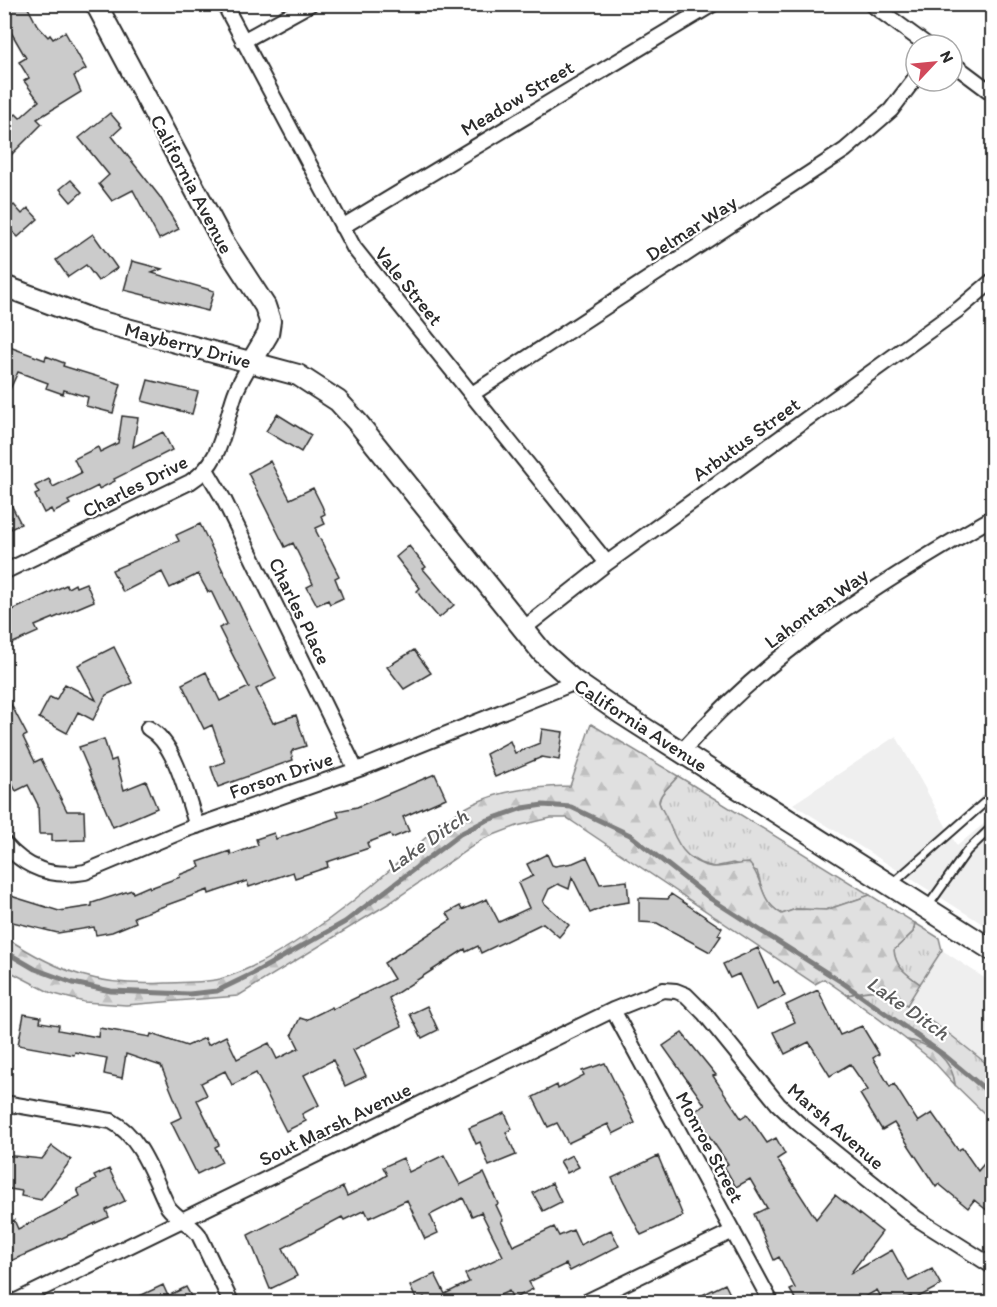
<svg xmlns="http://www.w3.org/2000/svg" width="997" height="1307" font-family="Itim,sans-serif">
	<defs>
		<pattern id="grass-tufts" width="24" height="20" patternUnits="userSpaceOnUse" patternTransform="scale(1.5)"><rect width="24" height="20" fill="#e0e0e0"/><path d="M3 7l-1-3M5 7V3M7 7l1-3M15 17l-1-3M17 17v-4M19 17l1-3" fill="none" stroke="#c0c0c0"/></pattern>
		<pattern id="forest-firs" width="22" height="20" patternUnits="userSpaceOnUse" patternTransform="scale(1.5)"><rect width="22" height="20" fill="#e0e0e0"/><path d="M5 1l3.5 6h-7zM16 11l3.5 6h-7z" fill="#c0c0c0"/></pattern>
	</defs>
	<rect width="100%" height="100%" fill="#fff"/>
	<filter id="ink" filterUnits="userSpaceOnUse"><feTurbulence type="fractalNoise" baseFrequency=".0167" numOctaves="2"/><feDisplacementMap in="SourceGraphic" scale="12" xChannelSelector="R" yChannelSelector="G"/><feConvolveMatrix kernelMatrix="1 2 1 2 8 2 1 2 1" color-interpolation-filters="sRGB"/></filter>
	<g filter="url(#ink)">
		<!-- built -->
		<path fill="#efefef" d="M896 736 957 846 992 817V930L793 804Z
			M942 950 992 983V1068L952 1036 907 1005Z"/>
		<!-- grass -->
		<path fill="url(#grass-tufts)" stroke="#868686" stroke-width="1.5" d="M678 776 870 895 826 910 796 909 782 914C764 904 762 889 757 871L733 863 714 867 700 863 682 852 672 835 659 803 661 795Z
			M915 923 939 938 942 950 920 984C906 974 895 967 894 950L913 932Z
			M873 989 885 990 952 1036 992 1068V1091L986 1115 955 1085C953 1063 928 1043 907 1040L847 995Z"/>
		<!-- forest -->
		<path fill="url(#forest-firs)" stroke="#868686" stroke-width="1.5" d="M591 724 678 776C673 783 659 793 659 802 660 807 665 814 667 819 676 841 685 863 712 867 723 868 737 863 749 863 765 881 758 900 782 914L796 909 826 910 870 895 915 923 913 932 894 950C895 967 907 974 920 984L907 1005C881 988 877 988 847 995L824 979 815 984 567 818H551L517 826 483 839 388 904 238 996 126 1005 84 1002 51 993 5 969V937C60 973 99 987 166 983 183 982 204 983 220 979 276 963 348 907 391 869 418 846 440 820 473 804 504 789 536 787 570 786Z
			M907 1040C930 1043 953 1060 955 1085L933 1061Z"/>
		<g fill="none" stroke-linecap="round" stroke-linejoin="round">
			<!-- stream -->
			<path stroke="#7e7e7e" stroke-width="5" d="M4 951 35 969 73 983 111 991 189 994 217 991 254 973 345 922 460 834 485 821 523 808 543 805 571 807 630 835 711 899 843 983 944 1055 992 1095"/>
		</g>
		<!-- building -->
		<path fill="#cbcbcb" stroke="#2b2b2b" stroke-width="1.5" d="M4 4H26L37 25 48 37 50 35 53 39 65 32 86 69 74 76 81 92 37 119 42 124 4 162V125L16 114 20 118 39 101 24 81 29 78 19 62 26 58 4 20Z
			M110 113 122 127 112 136 160 197 179 229 159 239 133 190 112 201 99 184 109 175 79 138Z
			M71 180 82 192 71 202 60 189Z
			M14 205 22 214 28 208 38 219 18 237 4 223V213Z
			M93 234 117 268 98 281 86 265 68 277 56 260Z
			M132 261 162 269 152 273 214 291 208 311 124 290Z
			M4 345 45 360 46 356 64 363 63 366 121 384 113 413 86 406 88 397 64 390 63 394 46 388 48 383 18 372 4 402Z
			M148 380 198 392 192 414 142 401Z
			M277 414 311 435 301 452 266 431Z
			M122 416 138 418 133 447 163 432 172 450 114 479 115 481 99 489 98 486 68 501 70 504 53 513 51 509 44 513 35 495 39 493 35 486 49 479 53 487 81 473 74 459 98 447 100 452 118 443Z
			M270 461 290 499 313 488 322 506 325 514 321 516 325 524 316 528V531L339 576 335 578 343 598 330 604 328 600 317 605 307 587 313 584 293 543 285 547 248 473Z
			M4 491 21 524 4 532Z
			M200 524 276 679 256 689 273 723 296 715 306 746 293 750 291 753 293 760 218 787 211 767 225 762 212 725 204 729 182 684 206 672 220 701 249 687 219 628 227 624 211 591 208 592 198 574 170 588 162 572 123 592 112 570 179 541 176 535Z
			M409 546 426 567 423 569 454 605 439 618 420 596 417 591 420 588 396 557Z
			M86 583 94 601 35 626 38 632 4 647V614L66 585 68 588 75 584 76 587Z
			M114 647 132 683 106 695 93 720 78 712 67 733 39 718 50 697 56 700 65 684 96 700 78 665Z
			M414 650 431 673 404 689 387 667Z
			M4 691 27 735 23 737 35 762 41 759 67 811H84L85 840 52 841V834H39L38 805 28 785 16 791 4 768Z
			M542 729 563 732 559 760 542 757 495 777 486 754 510 741 515 753 540 743Z
			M104 739 111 761 116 759 124 790 146 781 157 808 113 827 79 747Z
			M435 774 446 798 403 817 409 831 392 838 390 834 367 843 369 848 327 862 328 867 295 878 293 872 249 887 247 881 209 894 208 890 134 917 136 922 112 932 96 935 94 927 58 933 4 920V889L14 897 59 911 92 906V903L132 890 133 893 149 886 150 888 180 877 179 875 200 867 198 862 230 851 231 855 258 845 256 839 274 833 276 839 339 817 337 811 357 807Z
			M547 854 552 865 555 866 573 863 587 857 600 884 627 881 629 902 609 905 590 913 572 877 569 889 558 884 549 889 543 902 569 925 559 937 543 923 481 953 478 946 466 952 465 949 389 998 402 1026 353 1050 366 1076 345 1086 333 1060 304 1075 319 1105 302 1114 306 1121 286 1131 256 1073 232 1085 225 1071 201 1083 207 1095 197 1100 219 1145 215 1147 222 1162 197 1174 171 1122 182 1117 161 1066 126 1054 122 1078 104 1074 107 1058 75 1052 74 1055 18 1045 24 1014 41 1017 40 1022 59 1025 58 1030 98 1037 99 1028 150 1037 151 1034 187 1046 205 1038 208 1045 226 1036 237 1059 269 1043 277 1059 299 1048 292 1034 300 1018 306 1020 332 1007 333 1009 394 979 384 963 451 920 447 913 460 906 462 910 487 899 499 922 529 908 518 883 533 876 527 864Z
			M671 894 722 928 718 935 721 936 710 952 657 923 639 922V898L668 899Z
			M758 948 774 983 778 981 785 996 756 1010 739 974 730 978 723 964Z
			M818 990 840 1035 862 1026 879 1054 873 1058 890 1087 894 1084 918 1122 932 1113 958 1150 962 1148 978 1171 993 1153V1215L974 1200 968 1208 939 1184 936 1187 894 1123 882 1130 860 1094 868 1090 850 1064 830 1076 809 1042 785 1054 774 1032 795 1022 786 1005Z
			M427 1006 438 1030 422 1038 410 1014Z
			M682 1033 716 1075 713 1076 741 1118 747 1114 767 1143 776 1138 785 1154 777 1159 816 1219 835 1195 882 1232 850 1274 892 1250 909 1281 932 1269 941 1285 913 1300 911 1296 898 1302H884L877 1290 856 1302H797L790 1290 795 1288 779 1257 774 1260 754 1214 767 1208 750 1179 736 1187 724 1166 728 1164 693 1112 705 1105 663 1046Z
			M605 1063 635 1123 613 1134 608 1124 568 1143 557 1123 548 1127 533 1097 557 1085 558 1089 584 1075 582 1071Z
			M505 1113 512 1129 506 1132 516 1155 489 1166 480 1142 476 1144 469 1128Z
			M52 1146 71 1160 41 1200 21 1196 22 1191 4 1188V1155L42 1159Z
			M444 1155 460 1185 484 1173 498 1204 496 1205 503 1220 501 1221 513 1246 554 1227 559 1236 573 1230 580 1245 611 1230 619 1246 570 1271 566 1264 529 1282 533 1289 513 1299 509 1291 485 1302H427L424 1297 417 1301 410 1286 435 1274 445 1294 469 1282 465 1274 503 1256 481 1212 472 1216 463 1198 430 1215 438 1233 425 1239 407 1200 369 1218 365 1210 344 1220 342 1217 283 1248 297 1276 270 1289 248 1235 343 1187 347 1196 374 1183 387 1175 383 1167 403 1158 409 1172Z
			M572 1155 579 1167 567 1173 560 1161Z
			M658 1156 683 1216 641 1235 612 1178Z
			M109 1169 125 1201 106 1210 109 1217 4 1264V1225L14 1220 18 1229 68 1204H65L80 1196 77 1189 96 1180 94 1176Z
			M552 1183 561 1202 543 1211 533 1193Z
			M725 1284 734 1302H688Z
			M163 1285 168 1296 186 1287 194 1302H127Z"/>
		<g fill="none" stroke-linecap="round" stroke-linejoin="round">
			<defs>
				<path id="lane" d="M892 884 992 796
					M928 906 967 851 992 827"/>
				<path id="street" d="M224 4 354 248 607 563
					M871 4 927 45
					M243 41 310 4
					M952 63 992 93
					M342 227 713 4
					M472 394 845 150 891 110 916 77
					M207 471 224 500 356 770
					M4 572 190 482C223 462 223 428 235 394 239 383 246 372 252 361
					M523 629 607 563 959 309 992 281
					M148 728C177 744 186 796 197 826
					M681 752C770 651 877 584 992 518
					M4 843C26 869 52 878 85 872L185 830 362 768 576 682
					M613 1010 771 1302
					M4 1103 111 1121C142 1137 153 1177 168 1207 177 1219 190 1223 199 1235L231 1302
					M14 1302 613 1010 663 990 676 991 686 995 705 1014 778 1104 798 1123 916 1218 992 1266
					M586 1302 733 1231"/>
				<path id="secondary" d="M96 4 222 240 265 306 270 321 268 334 252 361
					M4 286 94 320 298 375 338 401 358 423 542 652 573 680 622 714 992 950"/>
			</defs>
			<!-- lane casing -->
			<use href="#lane" stroke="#2b2b2b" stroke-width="11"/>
			<!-- street casing -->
			<use href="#street" stroke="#2b2b2b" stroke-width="18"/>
			<!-- secondary casing -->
			<use href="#secondary" stroke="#2b2b2b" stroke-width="24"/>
			<!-- lane -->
			<use href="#lane" stroke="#fff" stroke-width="7"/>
			<!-- street -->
			<use href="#street" stroke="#fff" stroke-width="14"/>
			<!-- secondary -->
			<use href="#secondary" stroke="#fff" stroke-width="20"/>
		</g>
	</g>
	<g text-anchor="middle" stroke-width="4.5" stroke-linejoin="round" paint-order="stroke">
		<!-- street labels -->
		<g font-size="20" fill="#2b2b2b" stroke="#fff">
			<text transform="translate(517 98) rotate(-31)" y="7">Meadow Street</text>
			<text transform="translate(192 184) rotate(62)" y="7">California Avenue</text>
			<text transform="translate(691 228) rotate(-33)" y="7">Delmar Way</text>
			<text transform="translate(409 286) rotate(51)" y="7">Vale Street</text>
			<text transform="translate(188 345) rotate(15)" y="7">Mayberry Drive</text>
			<text transform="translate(746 439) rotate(-36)" y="7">Arbutus Street</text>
			<text transform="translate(135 486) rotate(-27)" y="7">Charles Drive</text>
			<text transform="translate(816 608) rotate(-36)" y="7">Lahontan Way</text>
			<text transform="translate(300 611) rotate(64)" y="7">Charles Place</text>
			<text transform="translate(641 725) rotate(33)" y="7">California Avenue</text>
			<text transform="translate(281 775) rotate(-19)" y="7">Forson Drive</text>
			<text transform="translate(335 1124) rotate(-26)" y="7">Sout Marsh Avenue</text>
			<text transform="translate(836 1126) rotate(41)" y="7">Marsh Avenue</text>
			<text transform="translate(710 1147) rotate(62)" y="7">Monroe Street</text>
		</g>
		<!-- water labels -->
		<g font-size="21" font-style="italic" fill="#5c5c5c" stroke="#fff">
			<text transform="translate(427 841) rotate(-35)" y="7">Lake Ditch</text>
			<text transform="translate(908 1008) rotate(35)" y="7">Lake Ditch</text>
		</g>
	</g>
	<!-- margin -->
	<rect width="997" height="1307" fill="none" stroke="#fff" stroke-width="24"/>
	<rect x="12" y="12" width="973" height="1283" fill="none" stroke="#2b2b2b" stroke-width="2" filter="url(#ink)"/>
	<!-- north arrow -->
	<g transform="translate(934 63) rotate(64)"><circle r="28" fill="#ffffff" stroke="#aaaaaa" stroke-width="1.5"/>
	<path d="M0-4.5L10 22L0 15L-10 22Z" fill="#d1495b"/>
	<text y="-9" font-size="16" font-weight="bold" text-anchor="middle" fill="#2b2b2b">N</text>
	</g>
</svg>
